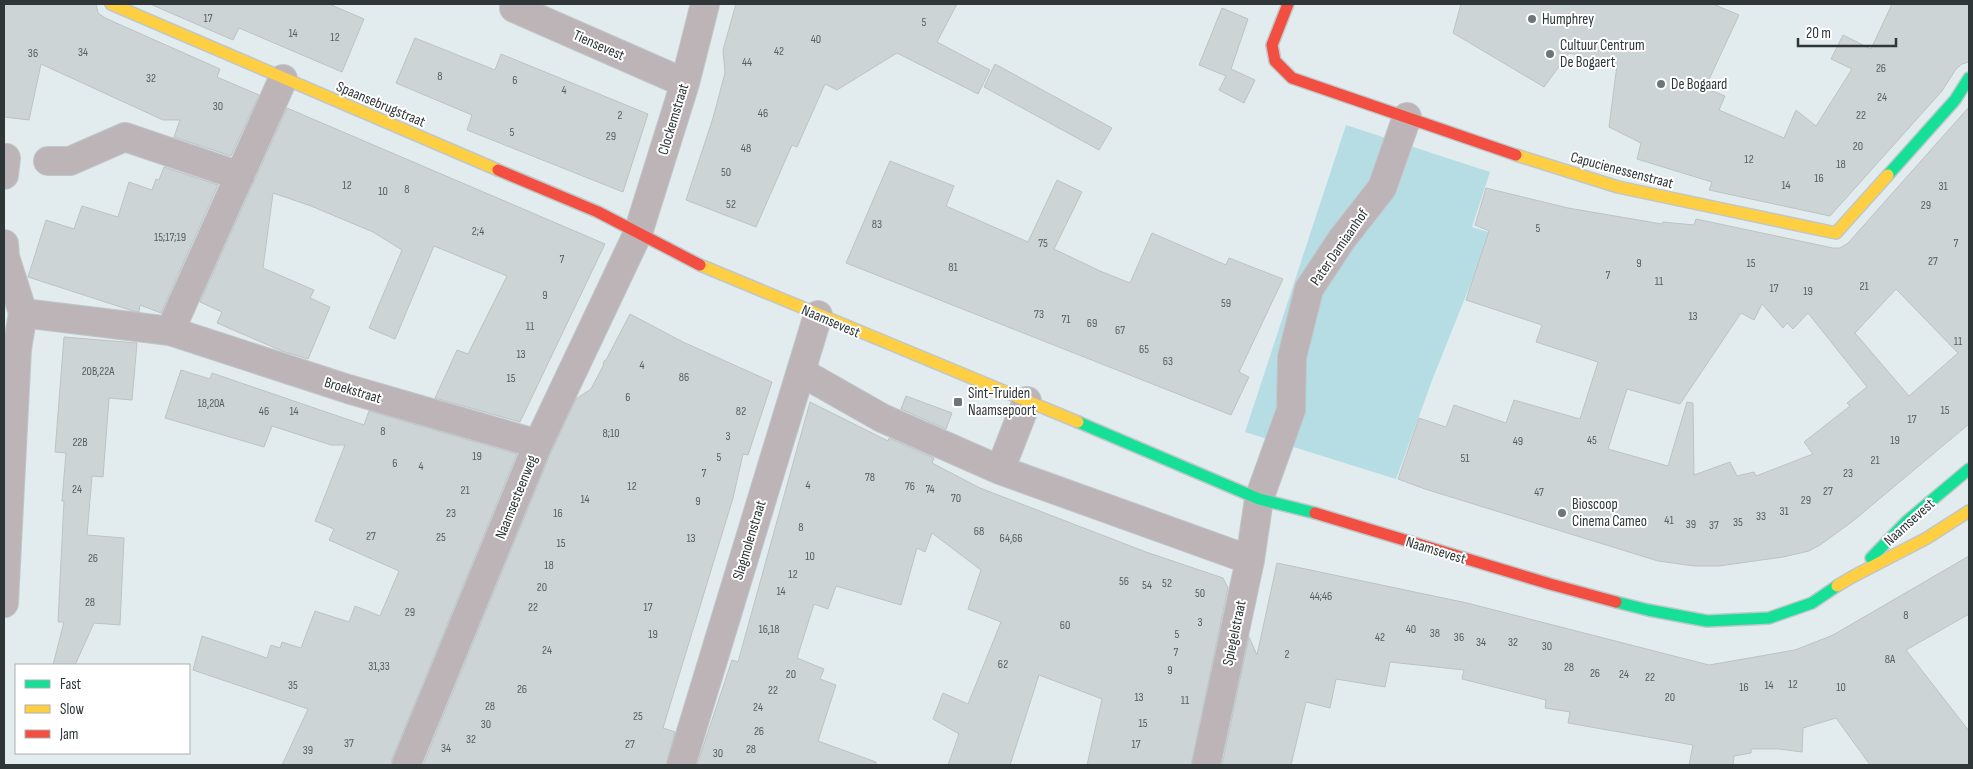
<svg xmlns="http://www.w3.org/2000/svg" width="1973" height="769" font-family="'Sofia Sans Condensed',sans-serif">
	<rect width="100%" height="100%" fill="#e2ecee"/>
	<!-- green -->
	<path fill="#b6dde4" d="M1346 125 1490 172 1472 227 1491 233 1433 378 1396 479 1245 432Z"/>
	<!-- building -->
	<path fill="#cdd4d6" stroke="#bcc3c5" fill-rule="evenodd" d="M4 4H96L98 13 105 18 220 69 217 77 259 95 231 156 174 137 180 120H163L41 64 29 120 4 117Z
		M150 4H329L364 19 342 72 239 28 233 40Z
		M736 4H957L937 42 990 70 978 94 897 53 837 90 825 84 797 147 792 145 756 227 686 200 713 118 725 73 723 50Z
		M1461 4H1713L1739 15 1705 88 1725 96 1719 110 1784 138 1796 110 1816 126 1852 69 1831 59 1843 35 1871 49 1892 4H1969V62L1962 64 1956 69 1942 91 1830 216 1709 190 1712 182 1637 159 1641 143 1609 127 1617 65 1569 53 1544 87 1453 33Z
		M1222 8 1248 19 1231 69 1255 80 1244 103 1219 90 1226 76 1199 65Z
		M415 38 495 70 501 54 648 114 623 192 467 130 472 115 396 83Z
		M995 64 1112 128 1099 150 984 87Z
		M1969 107V424L1853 521 1820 545 1809 551 1783 557 1719 566H1694L1658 561 1425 489 1398 479 1419 418 1446 427 1454 405 1506 423 1514 400 1580 419 1598 362 1536 342 1542 325 1466 300 1489 231 1475 225 1486 188 1568 208 1662 224 1663 222 1694 225 1696 219 1833 248H1840L1848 243ZM1896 289 1958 353 1909 396 1855 333ZM1762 304 1783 328 1787 323 1793 329 1808 313 1867 387 1847 403 1850 406 1804 442 1813 454 1756 476 1754 472 1737 476 1730 462 1694 475 1693 403 1687 402 1668 466 1608 449 1627 389 1680 404 1741 313 1754 320Z
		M287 108 605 244 520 422 435 398 457 350 468 354 507 276 434 246 395 339 369 328 402 250 373 232 311 206 273 193 263 268 314 290 310 298 330 307 308 359 282 351 217 323 222 312 200 302Z
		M890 161 954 186 946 206 1028 242 1057 180 1082 192 1054 249 1100 271 1130 283 1152 233 1226 265 1229 258 1283 279 1239 372 1249 377 1231 415 846 263Z
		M164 167 218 185 161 313 140 305 139 312 133 311 28 277 46 220 74 229 82 206 118 217 129 182 152 190 156 179 159 180Z
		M630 314 683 342 772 382 748 455 743 454 733 498 663 728 675 732 666 765H423L552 450 576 399 591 389 603 366 604 361 606 360Z
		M64 337 137 343 132 400 109 398 103 477 92 476 87 535 124 538 120 625 94 623 75 665H53L64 622H58L64 501H62L66 453 55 452Z
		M181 370 210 379 212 373 364 425 369 411 517 454 392 759 391 765H282L308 709 193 670 202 636 267 658 271 645 280 648 282 642 301 648 315 611 349 622 355 606 380 616 399 571 329 540 334 529 315 521 345 445H331L272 426 264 447 165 418Z
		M906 396 952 413 946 429 901 409Z
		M810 402 888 441 889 438 934 458 932 463 980 488 1146 552 1223 578 1228 588 1191 765H1087L1102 699 1039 675 1010 765H948L959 734 933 719 943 693 968 704 1001 622 968 609 981 570 932 533 925 552 917 548 901 605 836 586 828 609 814 604 797 658 824 669 820 679 836 685 818 741 876 762V765H697L732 660 738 662Z
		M1969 556V614L1906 650 1969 731V765H1870L1836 718 1803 728 1802 752 1779 749H1751V753L1734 756 1733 765H1689L1693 745 1568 723 1570 712 1545 708 1546 700 1462 679 1464 670 1390 662 1385 687 1336 679 1330 708 1306 702 1291 765H1222L1249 637 1257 655 1277 563 1467 603 1709 665 1795 650 1833 635Z"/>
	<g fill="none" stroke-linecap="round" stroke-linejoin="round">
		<defs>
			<path id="street" d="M514 8 685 83
				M48 161H70L125 137 240 176
				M4 175 6 158
				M4 244 5 257 23 313
				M170 331 283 79
				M801 372 882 418 1000 470 1250 560
				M1000 470 1027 401
				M4 603 17 349 23 313 170 331 348 389 538 444
				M406 765 538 444 638 233 685 83 705 4
				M681 765 818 315
				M1206 765 1250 560 1259 499 1291 410 1292 357 1309 289 1342 239 1382 188 1407 117"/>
			<path id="fast" d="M1888 175 1955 100 1969 78
				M1078 422 1259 499 1315 513
				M1871 558 1907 521 1969 469
				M1616 602 1648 610 1707 621 1769 618 1812 603 1837 586"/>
			<path id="slow" d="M111 4 498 170
				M1516 155 1618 187 1836 233 1888 175
				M700 265 1078 422
				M1837 586 1852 577 1927 538 1969 511"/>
			<path id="jam" d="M1288 4 1272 45 1275 61 1292 78 1516 155
				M498 170 598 212 700 265
				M1315 513 1550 584 1616 602"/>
		</defs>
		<!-- street casing -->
		<use href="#street" stroke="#bfc7c9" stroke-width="30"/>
		<!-- fast casing -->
		<use href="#fast" stroke="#bfc7c9" stroke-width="14"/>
		<!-- slow casing -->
		<use href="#slow" stroke="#bfc7c9" stroke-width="14"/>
		<!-- jam casing -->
		<use href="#jam" stroke="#bfc7c9" stroke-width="14"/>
		<!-- street -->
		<use href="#street" stroke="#bdb4b8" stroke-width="28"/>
		<!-- fast -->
		<use href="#fast" stroke="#16e098" stroke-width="11"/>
		<!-- slow -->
		<use href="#slow" stroke="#ffcf43" stroke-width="11"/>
		<!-- jam -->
		<use href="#jam" stroke="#f24e42" stroke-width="11"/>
	</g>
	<!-- markers -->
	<g fill="#6d7677" stroke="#fff" stroke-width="2">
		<circle cx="1532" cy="19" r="5"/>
		<circle cx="1550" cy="54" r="5"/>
		<circle cx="1661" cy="84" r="5"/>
		<rect x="953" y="397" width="10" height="10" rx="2.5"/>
		<circle cx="1562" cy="513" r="5"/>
	</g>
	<g text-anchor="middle" stroke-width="4" stroke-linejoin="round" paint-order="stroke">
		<!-- number labels -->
		<g font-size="12" fill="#565e5f">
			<text x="208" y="22">17</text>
			<text x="924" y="26">5</text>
			<text x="293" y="37">14</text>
			<text x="335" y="41">12</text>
			<text x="816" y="43">40</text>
			<text x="779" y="55">42</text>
			<text x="83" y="56">34</text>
			<text x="33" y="57">36</text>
			<text x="747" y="66">44</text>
			<text x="1881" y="72">26</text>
			<text x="440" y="80">8</text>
			<text x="151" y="82">32</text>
			<text x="515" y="84">6</text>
			<text x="564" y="94">4</text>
			<text x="1882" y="101">24</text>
			<text x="218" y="110">30</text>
			<text x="763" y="117">46</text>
			<text x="620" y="119">2</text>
			<text x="1861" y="119">22</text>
			<text x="512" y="136">5</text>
			<text x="611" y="140">29</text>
			<text x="1858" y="150">20</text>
			<text x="746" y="152">48</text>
			<text x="1749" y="163">12</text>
			<text x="1841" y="168">18</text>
			<text x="726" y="176">50</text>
			<text x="1819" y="182">16</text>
			<text x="347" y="189">12</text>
			<text x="1786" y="189">14</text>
			<text x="1943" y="190">31</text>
			<text x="407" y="193">8</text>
			<text x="383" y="195">10</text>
			<text x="731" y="208">52</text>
			<text x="1926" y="209">29</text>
			<text x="877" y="228">83</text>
			<text x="1538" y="232">5</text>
			<text x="478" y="235">2;4</text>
			<text x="170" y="241">15;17;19</text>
			<text x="1043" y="247">75</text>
			<text x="1956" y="247">7</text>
			<text x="562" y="263">7</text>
			<text x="1933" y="265">27</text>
			<text x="1639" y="267">9</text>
			<text x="1751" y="267">15</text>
			<text x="953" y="271">81</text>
			<text x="1608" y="279">7</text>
			<text x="1659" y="285">11</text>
			<text x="1864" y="290">21</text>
			<text x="1774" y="292">17</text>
			<text x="1808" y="295">19</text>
			<text x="545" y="299">9</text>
			<text x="1226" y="307">59</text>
			<text x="1039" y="318">73</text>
			<text x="1693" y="320">13</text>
			<text x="1066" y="323">71</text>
			<text x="1092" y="327">69</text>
			<text x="530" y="330">11</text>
			<text x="1120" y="334">67</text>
			<text x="1958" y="345">11</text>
			<text x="1144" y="353">65</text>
			<text x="521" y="358">13</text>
			<text x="1168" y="365">63</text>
			<text x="642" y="369">4</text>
			<text x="98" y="375">20B,22A</text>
			<text x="684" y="381">86</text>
			<text x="511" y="382">15</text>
			<text x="628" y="401">6</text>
			<text x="211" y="407">18,20A</text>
			<text x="1945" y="414">15</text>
			<text x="264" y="415">46</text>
			<text x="294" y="415">14</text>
			<text x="741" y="415">82</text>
			<text x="1912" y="423">17</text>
			<text x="383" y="435">8</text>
			<text x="611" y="437">8;10</text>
			<text x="728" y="440">3</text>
			<text x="1592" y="444">45</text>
			<text x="1895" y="444">19</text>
			<text x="1518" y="445">49</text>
			<text x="80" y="446">22B</text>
			<text x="477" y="460">19</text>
			<text x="719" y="461">5</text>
			<text x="1465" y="462">51</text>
			<text x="1875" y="464">21</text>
			<text x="395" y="467">6</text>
			<text x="421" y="470">4</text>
			<text x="704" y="477">7</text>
			<text x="1848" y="477">23</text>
			<text x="870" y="481">78</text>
			<text x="808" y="489">4</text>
			<text x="632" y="490">12</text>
			<text x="910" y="490">76</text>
			<text x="77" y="493">24</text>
			<text x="930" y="493">74</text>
			<text x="465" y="494">21</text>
			<text x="1828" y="495">27</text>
			<text x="1539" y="496">47</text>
			<text x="956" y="502">70</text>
			<text x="585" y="503">14</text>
			<text x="1806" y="504">29</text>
			<text x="698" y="505">9</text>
			<text x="1784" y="515">31</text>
			<text x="451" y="517">23</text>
			<text x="558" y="517">16</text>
			<text x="1761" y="520">33</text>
			<text x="1669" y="524">41</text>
			<text x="1738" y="526">35</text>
			<text x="1691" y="528">39</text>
			<text x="1714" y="529">37</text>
			<text x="801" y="531">8</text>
			<text x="979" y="535">68</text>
			<text x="371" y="540">27</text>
			<text x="441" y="541">25</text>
			<text x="691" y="542">13</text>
			<text x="1011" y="542">64,66</text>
			<text x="561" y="547">15</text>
			<text x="810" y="560">10</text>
			<text x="93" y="562">26</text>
			<text x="549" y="569">18</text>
			<text x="793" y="578">12</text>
			<text x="1124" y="585">56</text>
			<text x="1167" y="587">52</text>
			<text x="1147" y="589">54</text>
			<text x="542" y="591">20</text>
			<text x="781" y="595">14</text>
			<text x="1200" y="597">50</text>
			<text x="1321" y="600">44;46</text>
			<text x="90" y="606">28</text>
			<text x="533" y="611">22</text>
			<text x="648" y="611">17</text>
			<text x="410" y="616">29</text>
			<text x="1906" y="619">8</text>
			<text x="1200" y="626">3</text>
			<text x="1065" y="629">60</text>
			<text x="769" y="633">16,18</text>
			<text x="1411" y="633">40</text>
			<text x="1435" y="637">38</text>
			<text x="653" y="638">19</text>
			<text x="1177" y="638">5</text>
			<text x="1380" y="641">42</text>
			<text x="1459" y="641">36</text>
			<text x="1481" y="646">34</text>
			<text x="1513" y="646">32</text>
			<text x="1547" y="650">30</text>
			<text x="547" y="654">24</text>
			<text x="1176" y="656">7</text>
			<text x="1287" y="658">2</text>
			<text x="1890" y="663">8A</text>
			<text x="1003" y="668">62</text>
			<text x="379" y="670">31,33</text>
			<text x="1569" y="671">28</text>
			<text x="1170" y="674">9</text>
			<text x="1595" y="677">26</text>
			<text x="791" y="678">20</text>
			<text x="1624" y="678">24</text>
			<text x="1650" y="681">22</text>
			<text x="1793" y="688">12</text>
			<text x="293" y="689">35</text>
			<text x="1769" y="689">14</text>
			<text x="1744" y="691">16</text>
			<text x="1841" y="691">10</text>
			<text x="522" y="693">26</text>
			<text x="773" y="694">22</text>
			<text x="1139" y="701">13</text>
			<text x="1670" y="701">20</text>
			<text x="1185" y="704">11</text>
			<text x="490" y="710">28</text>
			<text x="758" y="711">24</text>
			<text x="638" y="720">25</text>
			<text x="1143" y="727">15</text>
			<text x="486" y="728">30</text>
			<text x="759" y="735">26</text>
			<text x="471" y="743">32</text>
			<text x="349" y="747">37</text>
			<text x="630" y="748">27</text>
			<text x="1136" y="748">17</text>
			<text x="446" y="752">34</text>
			<text x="751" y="753">28</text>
			<text x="308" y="754">39</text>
			<text x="718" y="757">30</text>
		</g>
		<!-- poi labels -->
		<g font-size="15" fill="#2e3637" stroke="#fff" text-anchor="start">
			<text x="1542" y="24">Humphrey</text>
			<text x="1560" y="50">Cultuur Centrum<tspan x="1560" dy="17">De Bogaert</tspan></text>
			<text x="1671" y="89">De Bogaard</text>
			<text x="968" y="398">Sint-Truiden<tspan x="968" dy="17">Naamsepoort</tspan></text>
			<text x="1572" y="509">Bioscoop<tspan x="1572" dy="17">Cinema Cameo</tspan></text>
		</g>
		<!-- street labels -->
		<g font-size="15" fill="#2e3637" stroke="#fff">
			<text transform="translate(599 45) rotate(24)" y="5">Tiensevest</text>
			<text transform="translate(381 104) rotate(23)" y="5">Spaansebrugstraat</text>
			<text transform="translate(673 119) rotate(-73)" y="5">Clockemstraat</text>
			<text transform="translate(1622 170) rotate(15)" y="5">Capucienessenstraat</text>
			<text transform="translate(1339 247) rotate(-55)" y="5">Pater Damiaanhof</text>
			<text transform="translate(831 321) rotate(23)" y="5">Naamsevest</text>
			<text transform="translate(353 390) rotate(17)" y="5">Broekstraat</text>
			<text transform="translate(516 497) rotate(-68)" y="5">Naamsesteenweg</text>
			<text transform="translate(1909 522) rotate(-42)" y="5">Naamsevest</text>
			<text transform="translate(749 540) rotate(-73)" y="5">Slagmolenstraat</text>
			<text transform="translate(1436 550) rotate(17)" y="5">Naamsevest</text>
			<text transform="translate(1234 633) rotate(-78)" y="5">Spiegelstraat</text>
		</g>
	</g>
	<!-- border -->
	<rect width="1973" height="769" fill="none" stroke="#2e3637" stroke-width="10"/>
	<!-- legend -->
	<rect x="15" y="664" width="175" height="90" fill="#ffffff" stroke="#abafaf"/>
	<rect x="25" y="680" width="25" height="8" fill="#16e098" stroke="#abafaf"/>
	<text x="60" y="689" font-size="15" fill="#2e3637">Fast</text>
	<rect x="25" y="705" width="25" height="8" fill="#ffcf43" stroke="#abafaf"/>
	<text x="60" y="714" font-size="15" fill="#2e3637">Slow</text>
	<rect x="25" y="730" width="25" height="8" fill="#f24e42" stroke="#abafaf"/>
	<text x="60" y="739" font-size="15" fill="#2e3637">Jam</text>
	<!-- scale -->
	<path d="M1798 38v8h98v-8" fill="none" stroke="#2e3637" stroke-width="2.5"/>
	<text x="1806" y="38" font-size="15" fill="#2e3637" stroke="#ffffff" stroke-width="4" paint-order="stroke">20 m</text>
</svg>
